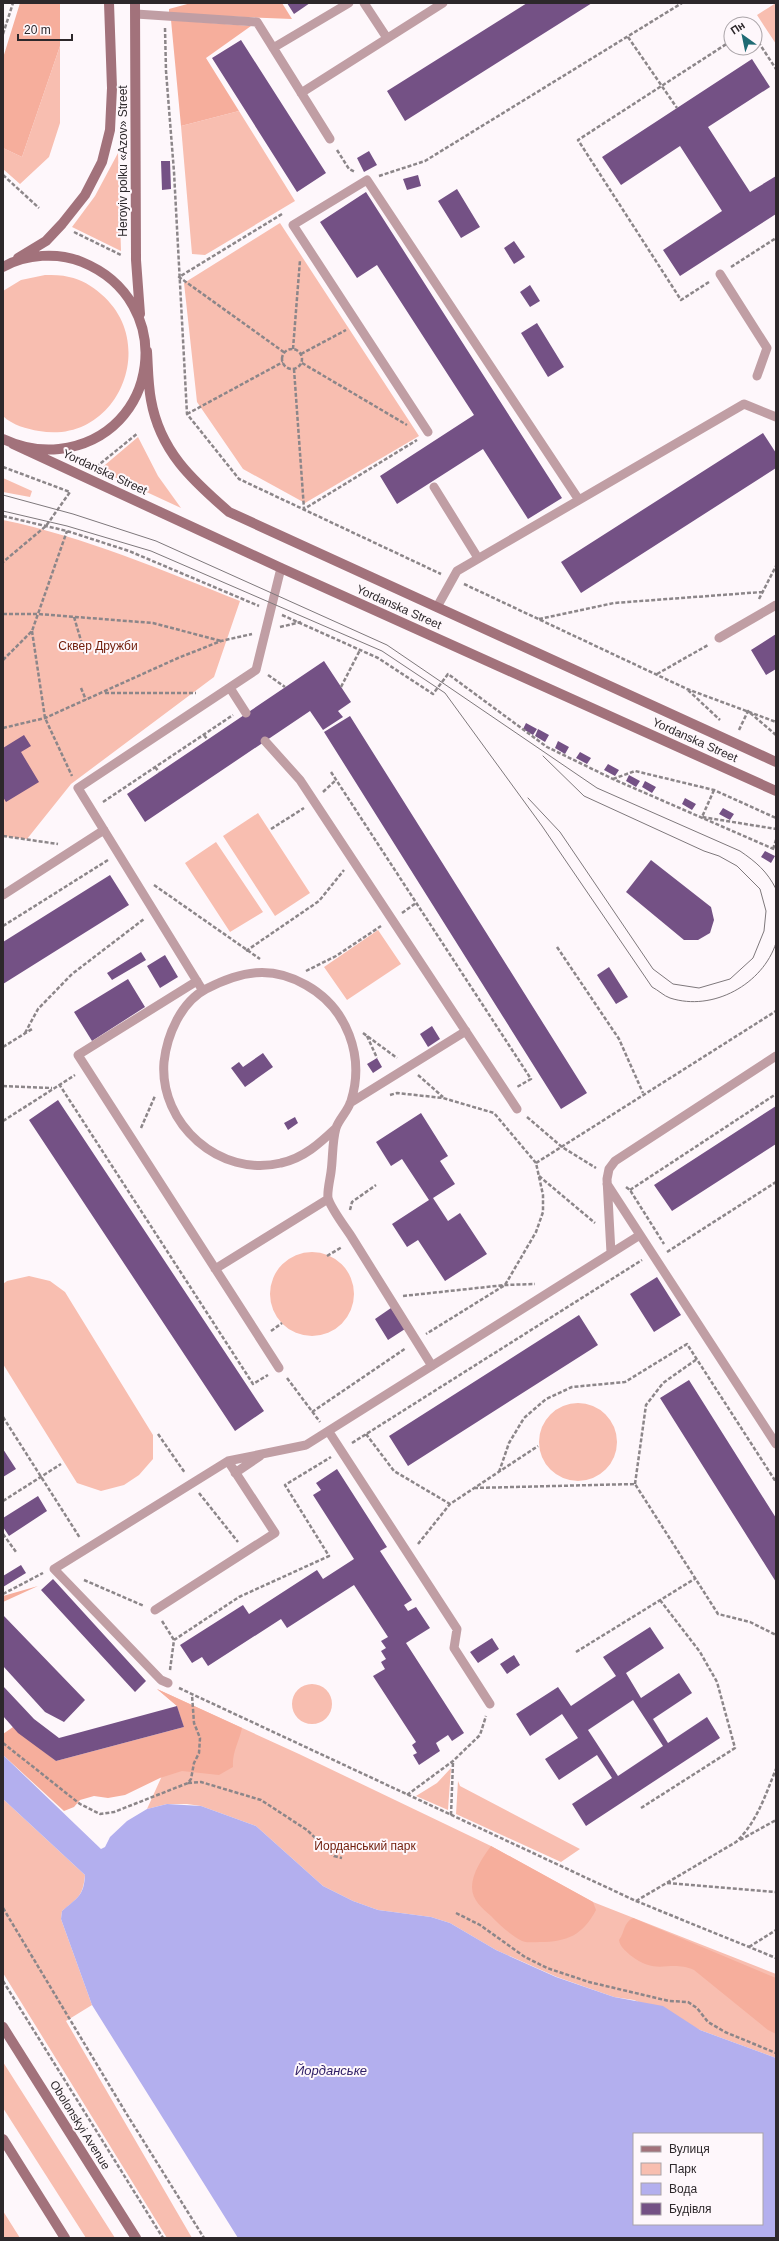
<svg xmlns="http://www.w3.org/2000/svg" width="779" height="2241" viewBox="0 0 779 2241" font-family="Helvetica,sans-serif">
<rect width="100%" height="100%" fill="#fef7fb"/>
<path fill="#f8beb0" d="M 776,3 L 776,44 L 757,15 Z
M 60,46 L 60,123 L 49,157 L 20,184 L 3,169 L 3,148 L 22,157 Z
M 239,111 L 295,201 L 205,255 L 192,254 L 181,126 Z
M 118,153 L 121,251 L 72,227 L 95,196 Z
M 280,223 L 419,436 L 305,503 L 243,469 L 197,402 L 184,283 Z
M 45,275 C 53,275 62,275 69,277 C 81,279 92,286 101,294 C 160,344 117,445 39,431 C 27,429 12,425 3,416 L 3,291 L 21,280 Z
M 138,437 L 158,476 L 181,508 L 99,470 Z
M 3,478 L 32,491 L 30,497 L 3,492 Z
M 3,520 C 85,537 162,570 240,601 L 214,677 L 71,784 L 27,839 L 3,836 Z
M 258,813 L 310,893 L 275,916 L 223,836 Z
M 216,842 L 263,912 L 230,932 L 185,863 Z
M 378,930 L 401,964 L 347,1000 L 324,967 Z
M270 1294a42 42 0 1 1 84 0a42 42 0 1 1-84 0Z
M 29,1276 L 50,1281 L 65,1292 L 153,1435 L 153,1459 L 139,1475 L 124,1485 L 101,1491 L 77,1483 L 3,1364 L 3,1284 L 7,1281 Z
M539 1442a39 39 0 1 1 78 0a39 39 0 1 1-78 0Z
M292 1704a20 20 0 1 1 40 0a20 20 0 1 1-40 0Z
M 157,1689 L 299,1754 L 491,1846 L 593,1902 L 776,1974 L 776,2058 L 700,2030 L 634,2000 L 614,1997 L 557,1977 L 496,1950 L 450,1923 L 431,1917 L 378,1910 L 353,1901 L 323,1886 L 256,1826 L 201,1806 L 187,1804 L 167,1804 L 147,1809 L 184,1727 L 177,1706 Z
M 451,1768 L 448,1810 L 416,1796 L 437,1783 Z
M 458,1781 L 460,1786 L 580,1849 L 561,1862 L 456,1814 Z
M 3,1799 L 85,1875 C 83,1896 78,1898 62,1911 L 61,1919 L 92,2005 L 66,2021 L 192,2238 L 167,2238 L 3,1973 Z
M 3,2062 L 115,2238 L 86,2238 L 3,2108 Z
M 3,2211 L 20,2238 L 3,2238 Z"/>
<path fill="#f6ae9c" d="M 20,3 L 60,3 L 60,46 L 22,157 L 3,148 L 3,58 Z
M 191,3 L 282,3 L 292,19 L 169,14 L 169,9 Z
M 171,20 L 251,26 L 206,58 L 239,111 L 181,126 Z
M 38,1586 L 3,1602 L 3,1596 Z
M 157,1689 L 242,1728 C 239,1742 232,1752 233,1767 L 219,1775 L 182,1771 L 160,1778 L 125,1795 L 108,1798 L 94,1796 L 80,1800 L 74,1807 L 64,1811 L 3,1755 L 3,1734 L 13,1727 L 56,1761 L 184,1727 L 177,1706 Z
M 491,1846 L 593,1902 L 596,1910 C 583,1935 567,1942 540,1942 C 534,1942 526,1943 522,1941 C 510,1935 500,1925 491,1916 C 482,1908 472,1900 472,1887 C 472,1873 483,1857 491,1846 Z
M 633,1918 L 776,1978 L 776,2034 L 768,2030 L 694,1970 C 668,1959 658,1977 630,1955 C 625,1950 620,1947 619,1940 C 625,1932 623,1923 633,1918 Z"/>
<path fill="#b3afee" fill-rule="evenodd" d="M 3,1755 L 101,1849 L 105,1847 L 110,1837 L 127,1821 L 147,1809 L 167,1804 L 201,1806 L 256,1826 L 323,1886 L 353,1901 L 378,1910 L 431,1917 L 450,1923 L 496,1950 L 556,1977 L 614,1997 L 663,2006 L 700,2030 L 776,2058 L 776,2238 L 238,2238 L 92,2005 L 61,1919 L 62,1911 C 77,1898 84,1896 85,1875 L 3,1799 ZM 634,2134 L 762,2134 L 762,2224 L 634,2224 Z"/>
<path fill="#745185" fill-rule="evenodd" d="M 287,3 L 310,3 L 294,14 Z
M 527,3 L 592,3 L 405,121 L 387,91 Z
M 241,40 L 326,173 L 297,192 L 212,58 Z
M 752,59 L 770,87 L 708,127 L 750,192 L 776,176 L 776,214 L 680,276 L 663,250 L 722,211 L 680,146 L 621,185 L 602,157 Z
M 369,151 L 377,165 L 364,172 L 357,158 Z
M 161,161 L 170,161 L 171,189 L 162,190 Z
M 418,175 L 421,186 L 407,190 L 403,179 Z
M 457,189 L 480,227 L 461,238 L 438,201 Z
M 366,192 L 562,498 L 528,519 L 483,449 L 397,504 L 380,476 L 474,415 L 377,265 L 357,278 L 320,222 Z
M 514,241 L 525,257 L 514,264 L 504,248 Z
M 530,285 L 540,301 L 530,307 L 520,292 Z
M 537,323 L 564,367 L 548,377 L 521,333 Z
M 763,433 L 776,453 L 776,468 L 581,593 L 561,562 Z
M 776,634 L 776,669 L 766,675 L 751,650 Z
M 324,661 L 351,702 L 338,711 L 343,717 L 323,730 L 310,711 L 145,822 L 127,794 Z
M 350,716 L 587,1093 L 561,1109 L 324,732 Z
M 526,723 L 537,729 L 533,735 L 523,729 Z
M 538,729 L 549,735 L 545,742 L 535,736 Z
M 24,735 L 31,746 L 21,752 L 39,782 L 6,802 L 3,797 L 3,748 Z
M 558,741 L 569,747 L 565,754 L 555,748 Z
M 580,752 L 591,758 L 587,764 L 576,758 Z
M 608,764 L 619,770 L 615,776 L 604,770 Z
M 629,775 L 640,781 L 636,787 L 626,781 Z
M 645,781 L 656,787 L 652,793 L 642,787 Z
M 685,798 L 696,804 L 692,810 L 682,804 Z
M 723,808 L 734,814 L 730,820 L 719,814 Z
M 765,851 L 775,856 L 771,863 L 761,857 Z
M 651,860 L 711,907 L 714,920 L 710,933 L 698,940 L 684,940 L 626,892 Z
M 110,875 L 129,905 L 3,984 L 3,942 Z
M 141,952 L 146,960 L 112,980 L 107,973 Z
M 165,955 L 178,977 L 160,988 L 147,966 Z
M 609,967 L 628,997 L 616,1004 L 597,975 Z
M 128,979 L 145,1007 L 92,1041 L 74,1012 Z
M 432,1026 L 440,1039 L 428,1047 L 420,1034 Z
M 263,1053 L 273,1067 L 245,1087 L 231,1068 L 239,1062 L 243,1067 Z
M 377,1058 L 382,1067 L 373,1073 L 367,1064 Z
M 58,1100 L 264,1411 L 235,1431 L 29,1120 Z
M 776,1106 L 776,1144 L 672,1211 L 654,1185 Z
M 421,1113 L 448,1156 L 440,1161 L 455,1184 L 433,1198 L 448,1221 L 460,1213 L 487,1254 L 445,1281 L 418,1240 L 407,1247 L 392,1224 L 429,1200 L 402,1159 L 391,1166 L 376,1142 Z
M 295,1117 L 298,1123 L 288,1130 L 284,1123 Z
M 657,1277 L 681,1315 L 654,1332 L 630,1294 Z
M 391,1308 L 405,1329 L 388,1340 L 375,1319 Z
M 579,1315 L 598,1345 L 408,1466 L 389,1436 Z
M 689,1380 L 776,1518 L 776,1582 L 660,1398 Z
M 3,1449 L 16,1469 L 3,1477 Z
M 337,1469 L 387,1547 L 380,1551 L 412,1600 L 404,1605 L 408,1611 L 416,1607 L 430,1628 L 406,1643 L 464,1733 L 452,1741 L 448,1735 L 436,1743 L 440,1751 L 419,1765 L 413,1755 L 417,1753 L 412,1745 L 416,1742 L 373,1676 L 385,1669 L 381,1662 L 386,1659 L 381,1651 L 386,1648 L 381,1641 L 388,1637 L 354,1585 L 287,1628 L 281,1619 L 208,1666 L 202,1657 L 192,1663 L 180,1645 L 243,1605 L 249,1614 L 317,1570 L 323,1579 L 354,1559 L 313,1495 L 321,1490 L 316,1483 Z
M 38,1496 L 47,1511 L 9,1536 L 3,1527 L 3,1518 Z
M 21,1565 L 26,1573 L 3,1587 L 3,1576 Z
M 53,1579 L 146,1681 L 135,1692 L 41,1590 Z
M 3,1615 L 85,1700 L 64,1722 L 45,1712 L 3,1666 Z
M 650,1627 L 664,1648 L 626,1673 L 641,1698 L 679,1673 L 692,1693 L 653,1719 L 668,1743 L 707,1717 L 720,1738 L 586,1826 L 572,1804 L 612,1778 L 597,1755 L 559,1780 L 545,1759 L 578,1738 L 562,1714 L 530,1736 L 516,1714 L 558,1687 L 571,1706 L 616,1676 L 603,1657 ZM 633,1700 L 663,1746 L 618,1776 L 588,1730 Z
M 492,1638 L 499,1649 L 478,1663 L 470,1652 Z
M 514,1655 L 520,1665 L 507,1674 L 500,1664 Z
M 3,1686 L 34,1719 L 59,1738 L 177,1706 L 184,1727 L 56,1761 L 18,1733 L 3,1716 Z"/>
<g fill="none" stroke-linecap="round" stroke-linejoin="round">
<path stroke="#8c8689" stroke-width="2.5" stroke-dasharray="4 2" stroke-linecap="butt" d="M 165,28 L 166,71 L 174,172 L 187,414 L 239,479 L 441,574
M 3,34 L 13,3
M 628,37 L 677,108
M 755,37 L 776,69
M 337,150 L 349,169 L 355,172
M 3,175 L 39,208
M 379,176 L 425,161 L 682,3
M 282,214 L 179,277 L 285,353
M 74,232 L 121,255
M 731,267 L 776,238
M 709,282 L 681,300 L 578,140 L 731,41
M 293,349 L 300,260
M282 359a10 10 0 1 1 20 0a10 10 0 1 1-20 0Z
M 301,354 L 346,330
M 302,363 L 407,425
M 294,369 L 304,509 L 417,440
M 187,414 L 283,362
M 3,467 L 70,492 L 46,526 L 3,562
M 96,467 L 138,433
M 3,516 L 67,531 L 129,551 L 259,606
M 464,584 L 687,689 L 776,722
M 759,599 L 776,566
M 3,614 L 38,614 L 153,623 L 221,641
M 282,615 L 378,658 L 433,694 L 448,674 L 547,747 L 613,779 L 776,850
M 74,617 L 85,654
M 539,619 L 614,603 L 762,592
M 280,627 L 301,622
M 32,631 L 45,718 L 72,776
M 3,660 L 32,631 L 67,531
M 657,674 L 708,645
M 268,675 L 285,687
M 341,687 L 360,650
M 81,688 L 86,700
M 688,690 L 720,720
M 105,693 L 196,693
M 3,728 L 45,718 L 178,658 L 221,641 L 252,634
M 739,730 L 748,711 L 776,735
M 204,735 L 207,739
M 155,767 L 159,772
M 331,772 L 531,1079 L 517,1087
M 613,779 L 635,771 L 714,790 L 776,818
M 714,790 L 702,817 L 776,829
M 323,792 L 336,780
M 103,802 L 233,715
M 271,829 L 304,808
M 3,836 L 58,844
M 773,849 L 776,840
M 154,885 L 260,959
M 402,913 L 416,903
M 3,926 L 108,860
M 557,947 L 619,1039 L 643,1093
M 246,951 L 319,901 L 344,870
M 306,971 L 336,956 L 381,926
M 25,1033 L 38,1009 L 72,974 L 144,919
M 363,1033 L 397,1058
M 367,1036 L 377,1058
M 3,1047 L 32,1029
M 418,1075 L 443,1097
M 59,1084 L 253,1384 L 268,1375
M 3,1086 L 52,1088
M 390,1095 L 397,1093 L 443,1098 L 494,1113 L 536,1163 L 543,1195 L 543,1212 L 536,1232 L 505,1285 L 426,1334
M 527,1117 L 562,1147 L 596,1168
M 3,1121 L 75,1075
M 141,1128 L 155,1096
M 536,1163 L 776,1011
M 539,1176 L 595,1223
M 626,1187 L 630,1190 L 664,1244
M 630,1190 L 776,1094
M 350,1210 L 352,1202 L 376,1185
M 667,1252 L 776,1182
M 327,1256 L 342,1247
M 403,1296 L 505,1285 L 535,1284
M 271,1331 L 282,1323
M 287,1378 L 320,1422
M 312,1412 L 406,1348
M 3,1417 L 80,1538
M 158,1434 L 185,1473
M 366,1434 L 394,1471 L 450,1504
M 352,1443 L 642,1260
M 499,1472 L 509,1443 L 524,1418 L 546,1399 L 572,1387 L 625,1382 L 687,1344 L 776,1482
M 635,1484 L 646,1405 L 663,1383 L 697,1359
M 474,1488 L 635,1484 L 718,1614 L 750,1622 L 776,1635
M 199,1493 L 238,1542
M 3,1501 L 61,1464
M 3,1534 L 16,1552
M 418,1544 L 450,1504 L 538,1446
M 84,1580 L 144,1606
M 3,1594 L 43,1573
M 162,1621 L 174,1640
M 576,1652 L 696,1578
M 170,1670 L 174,1640 L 239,1597 L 329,1556 L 285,1485 L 331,1457
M 179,1688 L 636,1901 L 776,1958
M 3,1743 L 80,1804 L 100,1814 L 114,1812 L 188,1783 L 191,1779 L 194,1763 L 199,1753 L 200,1738 L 194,1723 L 192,1695
M 188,1783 L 201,1782 L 261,1800 L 307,1830 L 334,1856 L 342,1858
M 407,1795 L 453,1761 L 480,1735 L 486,1716
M 641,1808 L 735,1748 L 717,1682 L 700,1652 L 660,1600
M 451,1815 L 453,1762
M 740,1840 L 776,1820
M 667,1883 L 776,1892
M 636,1901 L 736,1842 C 757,1822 765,1796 776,1769
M 3,1908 L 126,2113 L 204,2238
M 456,1913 L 480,1925 L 525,1957 L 547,1968 L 589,1982 L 669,2001 L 688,2002 L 697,2008 L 708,2022 L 725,2032 L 776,2053
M 749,1947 L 776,1930
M 3,1981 L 163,2238"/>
<path stroke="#c09ea4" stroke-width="9" d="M 364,3 L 387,38
M 136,14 L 257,22 L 330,139
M 273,48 L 349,3
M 301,93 L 443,3
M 720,274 L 767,348 L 757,376
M 428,432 L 293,225 L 367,180 L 579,500
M 434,487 L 478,558
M 437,607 L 457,571 L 744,404 L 776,417
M 719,638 L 776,605
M 230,688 L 246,713
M 265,741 L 300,780 L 517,1109
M 3,895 L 104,830
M 197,981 L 78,1055 L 279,1368
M 203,991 L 78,788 L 256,670 L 281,568
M 350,1103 L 466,1031
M 336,1128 C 320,1143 304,1158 281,1163 C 220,1178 159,1124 164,1062 C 167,1035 181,1002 206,989 C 241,971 271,965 306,985 C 347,1008 365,1056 351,1101 C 348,1111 339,1119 336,1128 C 332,1142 333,1158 331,1172 C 330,1180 327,1191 328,1198 C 330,1207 345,1227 351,1236 C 378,1279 405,1323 432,1366
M 607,1184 L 776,1444
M 611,1253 L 607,1179 L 609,1169 L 615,1161 L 776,1056
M 215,1269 L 328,1199
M 329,1432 L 457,1629 L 454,1648 L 490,1704
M 235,1473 L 260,1456
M 155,1610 L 275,1533 L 228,1461
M 168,1683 L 161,1680 L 54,1569 L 228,1461 L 306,1445 L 640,1235"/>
<path stroke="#a2727b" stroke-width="10" d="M 135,3 L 136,260 L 140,314
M 18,258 L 46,241 L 62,224 L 85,195 L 102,162 L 110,130 L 112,88 L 109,3
M 3,267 C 26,254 58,252 82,262 C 178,301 161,437 59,449 C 40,451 20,447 3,439
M 147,351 C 148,367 148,384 151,400 C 160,451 192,480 229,512 L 776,762
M 13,444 L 281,568 L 776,791
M 3,2027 L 136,2238
M 3,2139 L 65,2238"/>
<path stroke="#7e787b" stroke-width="1" d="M 3,495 L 73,514 L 156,541 L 387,645 L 597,788 L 740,851 C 756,862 767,871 776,889
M 3,511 L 67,526 L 151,551 L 382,651 L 445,693 L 542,826 L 652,987 C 658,990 664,996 670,998 C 713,1012 763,984 776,943
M 528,798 L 560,832 L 653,969 L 673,984 L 699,988 L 730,979 L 753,958 L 764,931 L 766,911 L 760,889 L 737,866 L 719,856 L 704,851 L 584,796 L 543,756"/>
</g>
<g text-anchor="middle" stroke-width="4" stroke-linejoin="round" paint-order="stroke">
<g font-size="12" fill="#2d282b" stroke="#fef7fb">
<text transform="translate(123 161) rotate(-90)" y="4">Heroyiv polku «Azov» Street</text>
<text transform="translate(105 472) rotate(25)" y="4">Yordanska Street</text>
<text transform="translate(399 607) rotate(24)" y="4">Yordanska Street</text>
<text transform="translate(695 740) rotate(24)" y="4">Yordanska Street</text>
<text transform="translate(80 2125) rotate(58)" y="4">Obolonskyi Avenue</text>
</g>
<g font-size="12" fill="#701d0a" stroke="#fef7fb">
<text x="98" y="650">Сквер Дружби</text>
<text x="365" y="1850">Йорданський парк</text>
</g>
<g font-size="13" font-style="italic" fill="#2e1e66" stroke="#fef7fb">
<text x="331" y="2075">Йорданське</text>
</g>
</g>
<rect width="779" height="2241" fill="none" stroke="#2d282b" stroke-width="8"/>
<rect x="633" y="2133" width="130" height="92" fill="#fef7fb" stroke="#aaa4a8"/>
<rect x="641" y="2146" width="20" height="6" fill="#a2727b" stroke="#aaa4a8"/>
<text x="669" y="2153" font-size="12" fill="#2d282b">Вулиця</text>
<rect x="641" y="2163" width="20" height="12" fill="#f8beb0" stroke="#aaa4a8"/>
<text x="669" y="2173" font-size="12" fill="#2d282b">Парк</text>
<rect x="641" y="2183" width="20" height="12" fill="#b3afee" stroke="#aaa4a8"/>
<text x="669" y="2193" font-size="12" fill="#2d282b">Вода</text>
<rect x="641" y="2203" width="20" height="12" fill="#745185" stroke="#aaa4a8"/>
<text x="669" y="2213" font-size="12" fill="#2d282b">Будівля</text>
<g transform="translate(743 36) rotate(327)"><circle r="19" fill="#fef7fb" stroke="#aaa4a8"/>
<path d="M0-3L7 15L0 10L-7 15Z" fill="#1f6a73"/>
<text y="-6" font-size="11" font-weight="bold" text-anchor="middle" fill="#2d282b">Пн</text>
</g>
<path d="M18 34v6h54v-6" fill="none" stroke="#2d282b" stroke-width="2"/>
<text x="24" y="34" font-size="12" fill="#2d282b" stroke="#fef7fb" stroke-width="3" paint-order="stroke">20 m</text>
</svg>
